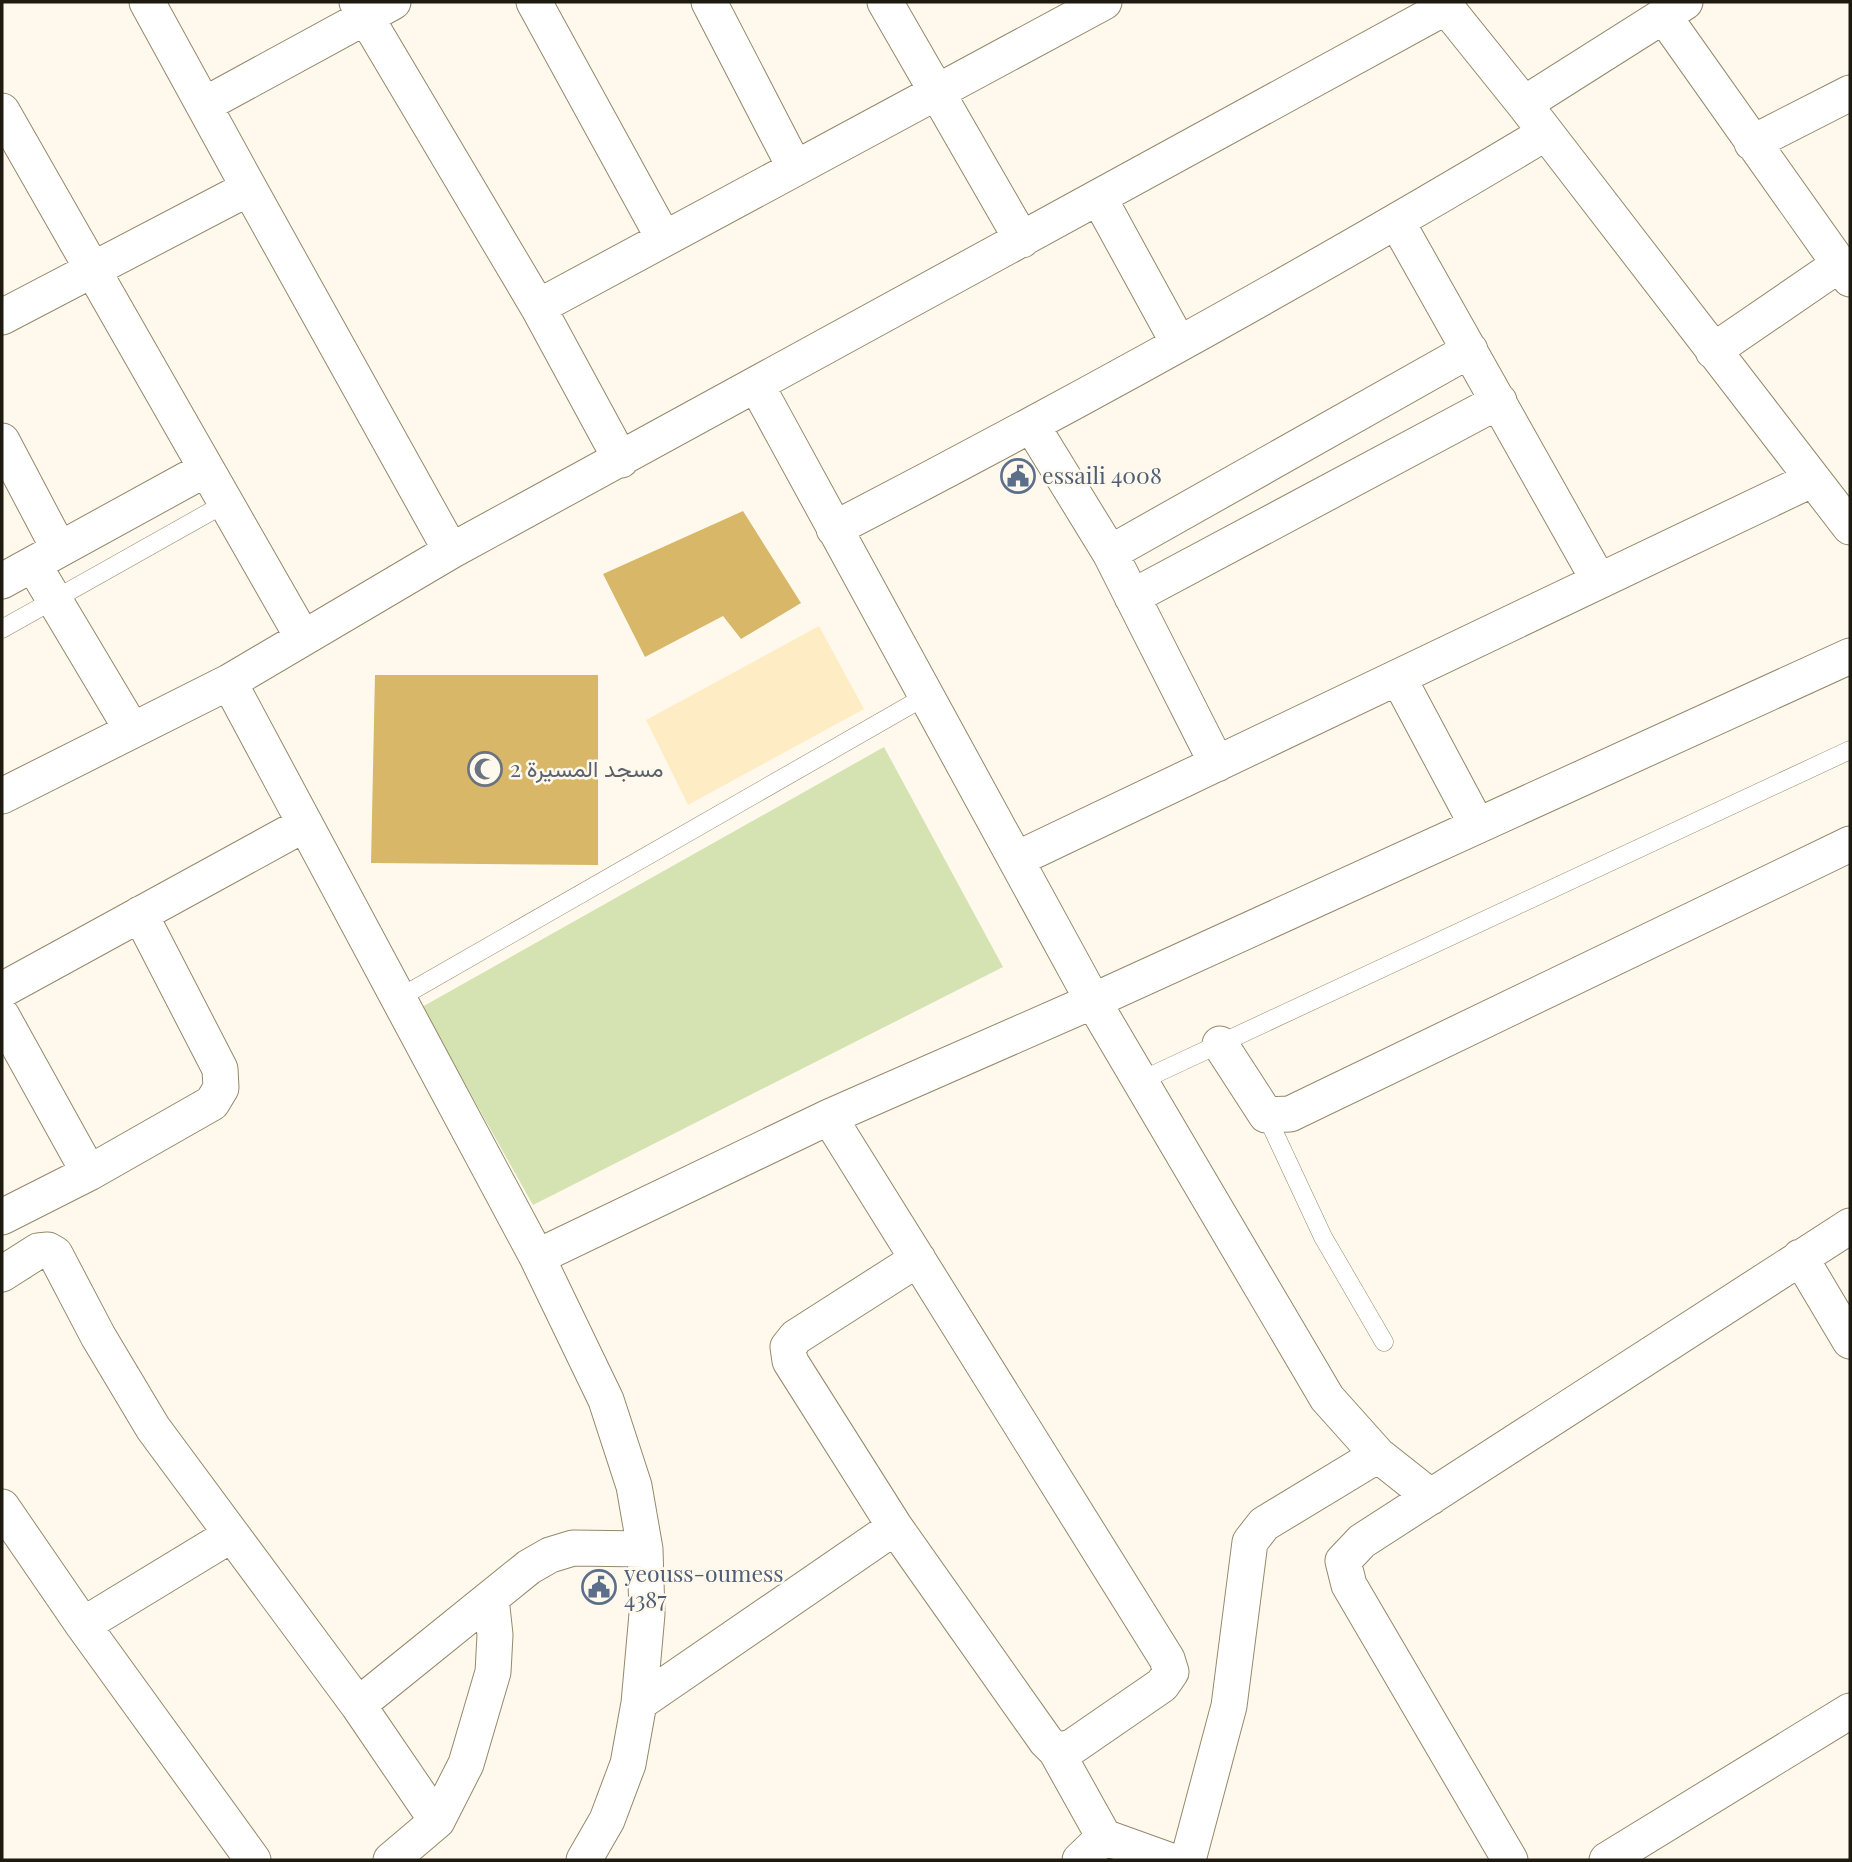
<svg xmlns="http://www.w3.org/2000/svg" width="1852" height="1862" viewBox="0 0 1852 1862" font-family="'Playfair Display',Vazirmatn,serif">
<rect width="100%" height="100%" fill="#fff9ed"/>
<path fill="#feecc5" d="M 819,626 L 864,709 L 688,805 L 646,720 Z"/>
<path fill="#d5e2b1" d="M 884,747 L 1003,967 L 533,1205 L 422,1007 Z"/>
<path fill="#d9b768" d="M 743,511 L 801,603 L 741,639 L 723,616 L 645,657 L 603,574 Z
M 375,675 L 598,675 L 598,865 L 371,863 Z"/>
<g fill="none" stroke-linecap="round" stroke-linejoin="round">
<g stroke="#95886b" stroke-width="19">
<path id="lane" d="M 2,629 L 226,503
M 399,998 L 926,696
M 1140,1081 L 1850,750
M 1266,1115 L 1323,1237 L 1384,1342"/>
</g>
<g stroke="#95886b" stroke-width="37">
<path id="street" d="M 147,2 L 249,188 L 451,551
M 357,2 L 538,307 L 621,460
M 534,2 L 664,239
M 709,2 L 795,168
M 885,2 L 1022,240
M 1442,2 L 1524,104 L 1850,527
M 1663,15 L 1850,279
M 1524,104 L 1685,2
M 204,105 L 393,2
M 2,111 L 303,638
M 1752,143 L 1850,93
M 1099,198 L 1179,344
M 1397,222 L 1599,581
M 538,307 L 1104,2
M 2,317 L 249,188
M 1713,351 L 1840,264
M 757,386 L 1093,1001 L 1327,1398 L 1378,1455
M 1032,426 L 1110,553 L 1217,764
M 2,441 L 59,549
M 834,529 C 1075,404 1312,273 1544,134
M 1110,553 L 1470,350
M 33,564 L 132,730
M 2,581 L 206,469
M 1132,597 L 1499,401
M 1398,677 L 1477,825
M 229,682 L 537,1257 L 606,1400 L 634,1486 L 645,1549 L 647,1614 L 639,1703 L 628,1764 L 607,1820 L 584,1860
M 2,796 L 229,682 L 451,551 L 1446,7
M 1017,859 L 1813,479
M 2,990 L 305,824
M 2,1016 L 89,1173
M 1220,1044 L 1266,1115 L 1290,1114 L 1850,844
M 829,1117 L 1167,1659 L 1171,1672 L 1162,1685 L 1072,1747 L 1056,1751
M 2,1217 L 89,1173 L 212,1103 L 221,1088 L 220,1069 L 140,914
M 537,1257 L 829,1117 L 1093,1001 L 1850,656
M 1800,1257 L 1850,1341
M 918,1259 L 796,1337 L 788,1347 L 790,1361 L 895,1527 L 1046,1741 L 1056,1751 L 1104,1837 L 1080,1860
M 2,1274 L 38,1251 L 48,1250 L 55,1254 L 98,1336 L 153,1428 L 358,1705 L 437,1821
M 2,1507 L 83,1625 L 253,1860
M 83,1625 L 231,1535
M 639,1703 L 895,1527
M 358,1705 L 529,1567 L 550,1555 L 573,1548 L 645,1549
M 1104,1837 L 1168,1860
M 391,1860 L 437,1821 L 466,1764 L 493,1672 L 495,1635 L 491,1598
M 1188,1860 L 1229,1706 L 1250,1542 L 1264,1524 L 1378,1455 L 1431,1497
M 1510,1860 L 1349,1585 L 1343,1561 L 1362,1541 L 1850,1226
M 1607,1860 L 1850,1711"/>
</g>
<use href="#lane" stroke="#fff" stroke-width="18"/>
<use href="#street" stroke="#fff" stroke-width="35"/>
</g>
<defs>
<g id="civic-ring" transform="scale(1.75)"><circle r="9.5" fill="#fff9ed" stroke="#5c6f8a" stroke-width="1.5"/><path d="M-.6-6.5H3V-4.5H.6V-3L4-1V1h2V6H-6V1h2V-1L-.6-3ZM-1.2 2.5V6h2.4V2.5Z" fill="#5c6f8a"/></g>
<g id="mosque-ring" transform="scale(1.75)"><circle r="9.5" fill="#fff9ed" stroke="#6b7280" stroke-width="1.5"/><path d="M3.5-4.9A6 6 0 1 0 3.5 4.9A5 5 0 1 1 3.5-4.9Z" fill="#6b7280"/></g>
</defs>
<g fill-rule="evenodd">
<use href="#civic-ring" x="1018" y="476"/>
<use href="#mosque-ring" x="485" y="769"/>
<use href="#civic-ring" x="599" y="1587"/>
</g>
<g text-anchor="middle" stroke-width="5" stroke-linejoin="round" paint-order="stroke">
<g font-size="23" fill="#4e5e75" stroke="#fff9ed" text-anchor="start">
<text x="1042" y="484">essaili 4008</text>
<text x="624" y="1582">yeouss-oumess<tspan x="624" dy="26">4387</tspan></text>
</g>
<g font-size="23" fill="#5b616d" stroke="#fff9ed" text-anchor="start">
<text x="510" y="777">مسجد المسيرة 2</text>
</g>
</g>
<rect width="1852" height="1862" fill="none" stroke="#1f1a0f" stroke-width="7"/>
</svg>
